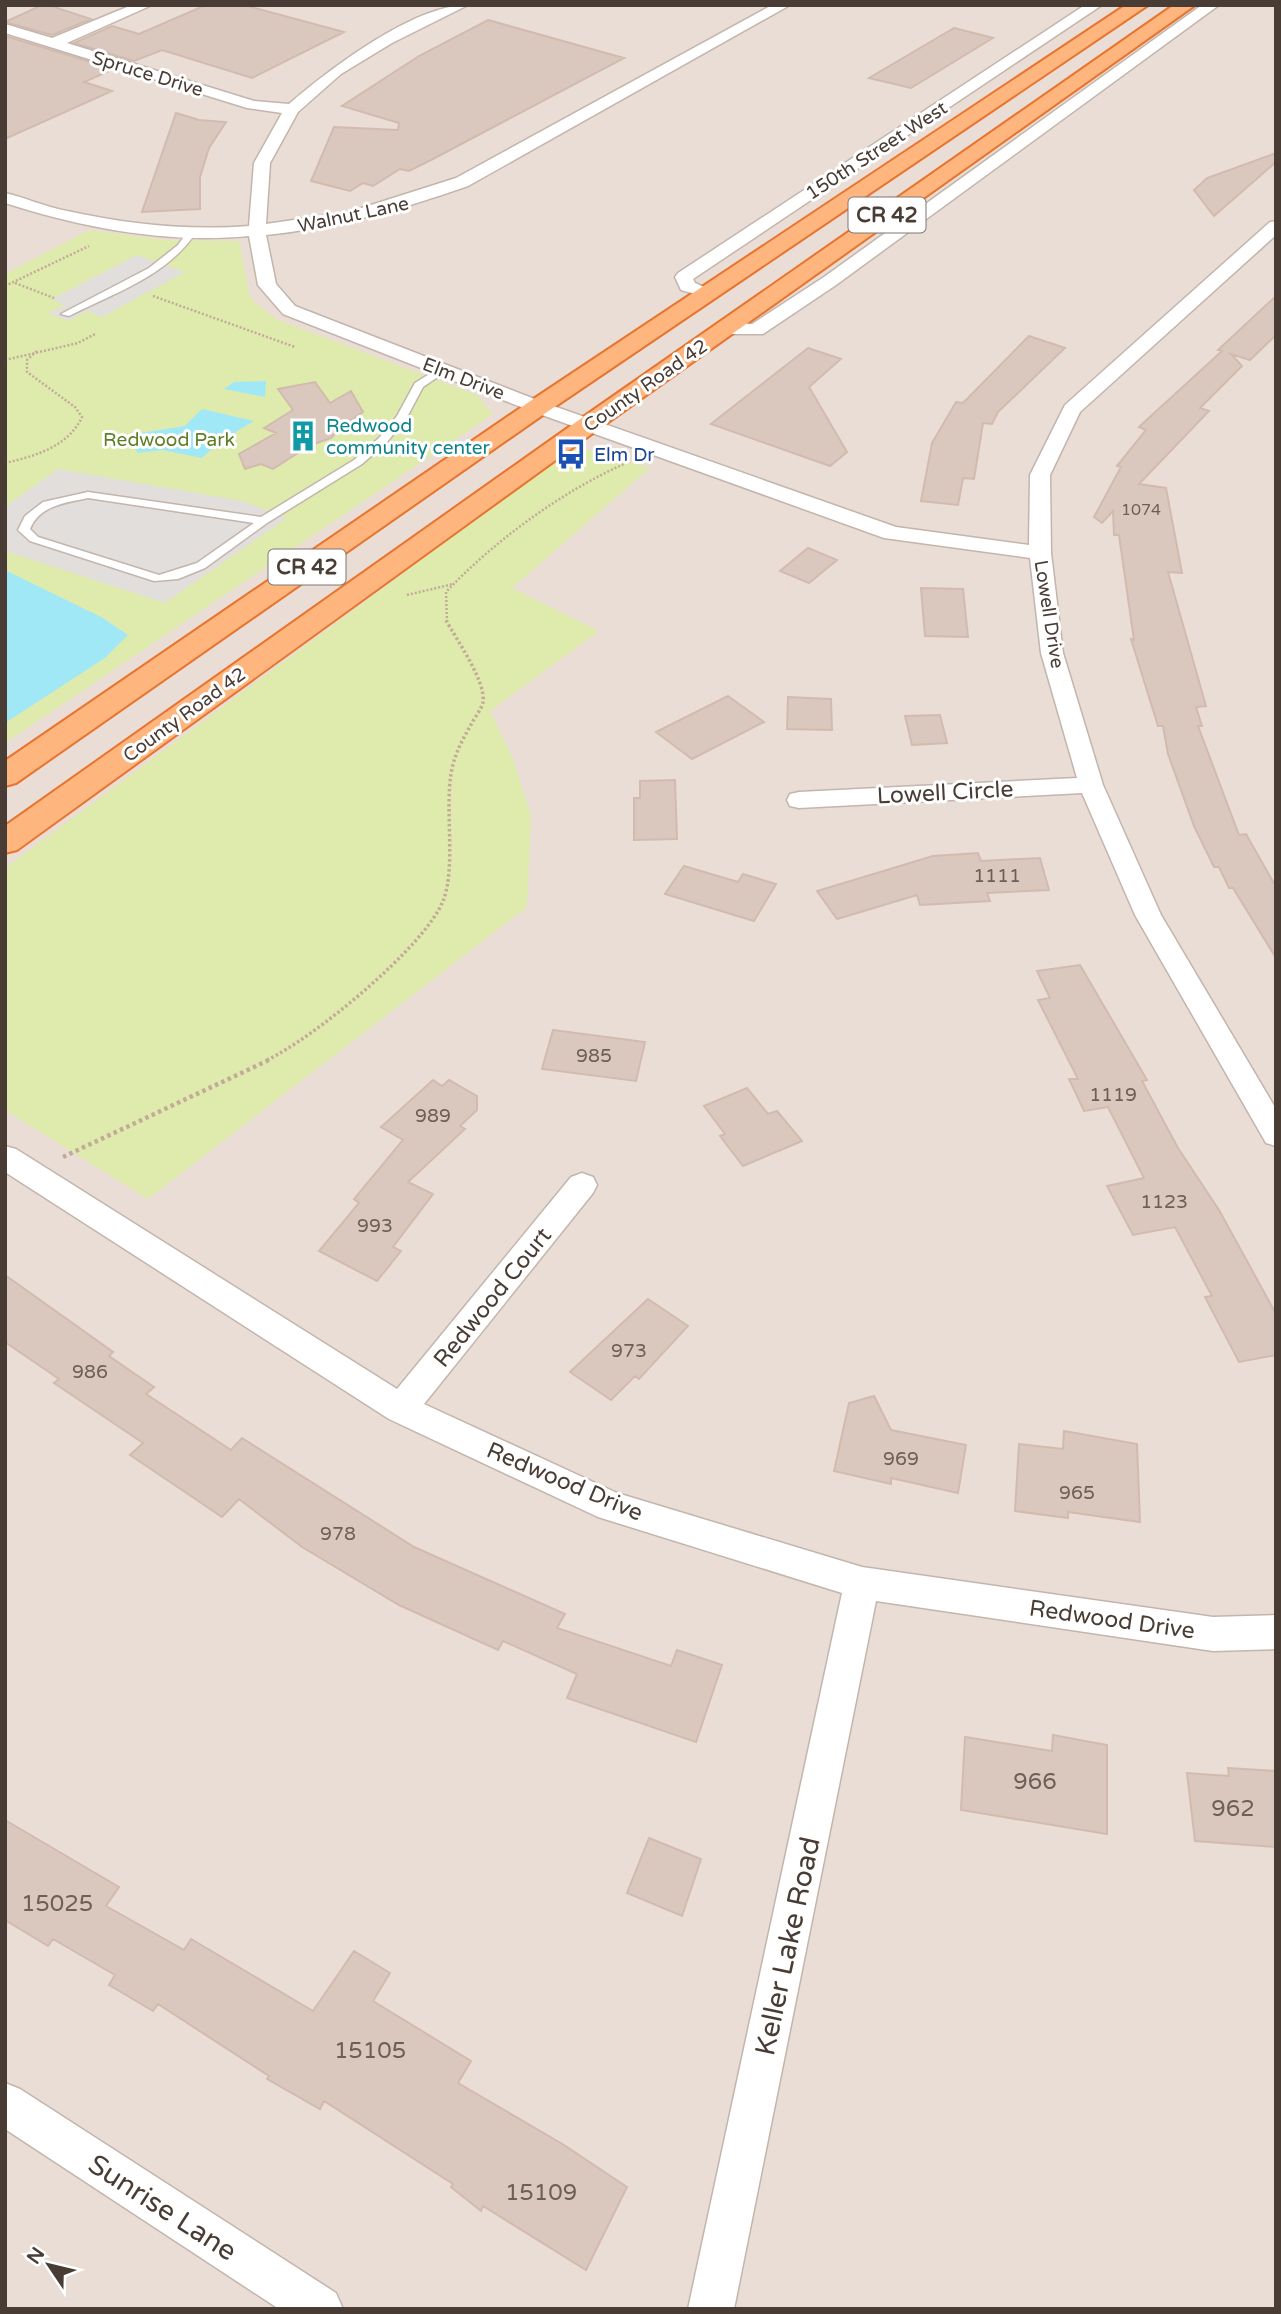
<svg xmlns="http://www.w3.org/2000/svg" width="1281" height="2314" viewBox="0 0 1281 2314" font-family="'Varela Round',sans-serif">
<rect width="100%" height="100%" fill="#f4ede7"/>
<path fill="#e9ddd5" d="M 5,5 L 1276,5 L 1276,2309 L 5,2309 Z"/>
<path fill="#dfebad" d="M 89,230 L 166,240 L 239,241 L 250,298 L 276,319 L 477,395 L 493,414 L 5,743 L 5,274 Z
M 575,446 L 650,468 L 512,588 L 599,631 L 490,711 L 513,759 L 531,815 L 527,907 L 148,1199 L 5,1110 L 5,868 Z"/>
<path fill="#e2dedc" d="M 137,255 L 185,272 L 102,317 L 87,311 L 68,321 L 48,313 L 65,305 L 52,299 Z
M 58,469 L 242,501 L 287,518 L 165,603 L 5,551 L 5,507 Z"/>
<path fill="#a0e8f5" d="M 266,381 L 265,397 L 224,389 L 234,382 Z
M 202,409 L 254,421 L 219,442 L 202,458 L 163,450 L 137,453 L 134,434 L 185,426 Z
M 5,570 L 103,618 L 128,635 L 105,658 L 5,723 Z"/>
<path fill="#dac8be" stroke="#d2bbae" stroke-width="2" d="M 42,5 L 48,5 L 91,19 L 52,35 L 5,22 Z
M 206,5 L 244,5 L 344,32 L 252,78 L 162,50 L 134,61 L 74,43 L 112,26 L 139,34 Z
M 488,20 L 624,58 L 431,160 L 409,171 L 400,169 L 373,186 L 363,183 L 350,191 L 311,181 L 334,127 L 398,130 L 399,123 L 342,106 L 419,56 Z
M 954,28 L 993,38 L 911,88 L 869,78 Z
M 5,36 L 114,69 L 84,82 L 112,91 L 5,139 Z
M 176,113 L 199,120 L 226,122 L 209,148 L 200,177 L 200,209 L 142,212 Z
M 1276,153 L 1276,162 L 1214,216 L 1194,190 L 1207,178 Z
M 1276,296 L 1276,335 L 1250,360 L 1231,354 L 1242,366 L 1200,408 L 1209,411 L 1139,484 L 1166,488 L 1182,573 L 1168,572 L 1206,706 L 1196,707 L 1202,726 L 1198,726 L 1239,835 L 1246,834 L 1276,887 L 1276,958 L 1233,888 L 1229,888 L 1219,867 L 1214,867 L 1194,826 L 1168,754 L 1163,726 L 1158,726 L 1131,639 L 1134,640 L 1119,535 L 1114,535 L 1113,511 L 1102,523 L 1094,517 L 1121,467 L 1117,466 L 1146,430 L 1139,427 L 1222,351 L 1218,350 Z
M 1029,336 L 1065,348 L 998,412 L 992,424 L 983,423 L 974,479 L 963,478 L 958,505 L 921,501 L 932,443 L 956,402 L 963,403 Z
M 808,348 L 841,359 L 809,387 L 847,452 L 830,466 L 711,424 Z
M 315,382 L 330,403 L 351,391 L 363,412 L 345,424 L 331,438 L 309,446 L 273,469 L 261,464 L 245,469 L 239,454 L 276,433 L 264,428 L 293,410 L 278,389 Z
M 808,548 L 837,560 L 809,583 L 780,571 Z
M 921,588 L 963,589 L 968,637 L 925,636 Z
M 728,696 L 764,722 L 692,759 L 656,732 Z
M 788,697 L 831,699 L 832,730 L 787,729 Z
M 940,715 L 947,743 L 912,745 L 905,716 Z
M 675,780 L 677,839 L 634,840 L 634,798 L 640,798 L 640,781 Z
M 978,853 L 981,861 L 1040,858 L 1049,890 L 987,893 L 990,901 L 920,905 L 917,895 L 837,919 L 817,891 L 933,856 Z
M 684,866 L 738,882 L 743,874 L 776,884 L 754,921 L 665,894 Z
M 1080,965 L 1147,1080 L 1142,1081 L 1178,1148 L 1219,1210 L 1276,1314 L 1276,1355 L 1239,1362 L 1205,1297 L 1212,1296 L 1175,1227 L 1133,1235 L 1107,1186 L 1144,1178 L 1108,1107 L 1084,1111 L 1069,1079 L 1078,1079 L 1038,1000 L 1050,998 L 1037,971 Z
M 553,1030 L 645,1042 L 636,1081 L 542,1069 Z
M 433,1080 L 442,1086 L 449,1080 L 477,1096 L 477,1110 L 460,1126 L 465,1129 L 408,1182 L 433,1194 L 393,1247 L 401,1251 L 377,1281 L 319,1251 L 359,1203 L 354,1199 L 403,1140 L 381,1127 Z
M 747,1088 L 768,1114 L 777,1111 L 802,1141 L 743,1166 L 720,1136 L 725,1134 L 704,1106 Z
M 5,1275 L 113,1352 L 109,1356 L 154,1387 L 146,1394 L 231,1450 L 242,1438 L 414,1547 L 565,1614 L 557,1628 L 671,1666 L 677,1650 L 722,1665 L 696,1742 L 567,1698 L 577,1674 L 503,1641 L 498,1650 L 399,1605 L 302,1547 L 239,1499 L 222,1517 L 130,1455 L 143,1443 L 54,1383 L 59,1379 L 5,1342 Z
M 648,1299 L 688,1326 L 639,1379 L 635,1376 L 611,1400 L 570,1372 Z
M 874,1396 L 891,1430 L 966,1445 L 958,1493 L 891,1478 L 891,1484 L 834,1471 L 849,1403 Z
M 1064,1431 L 1137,1444 L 1140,1522 L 1068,1512 L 1068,1518 L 1015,1511 L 1019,1444 L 1063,1449 Z
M 1053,1735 L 1107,1745 L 1107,1834 L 961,1810 L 965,1737 L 1052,1751 Z
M 1228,1768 L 1276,1771 L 1276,1847 L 1195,1841 L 1187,1773 L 1229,1776 Z
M 5,1820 L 119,1887 L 106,1906 L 184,1950 L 191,1939 L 313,2011 L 354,1951 L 390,1973 L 373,2001 L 471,2061 L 458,2083 L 564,2145 L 627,2187 L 586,2270 L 483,2206 L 481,2211 L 451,2187 L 453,2184 L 324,2101 L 320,2109 L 267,2079 L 269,2076 L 158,2004 L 153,2011 L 109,1985 L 115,1975 L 53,1939 L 48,1946 L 5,1920 Z
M 649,1838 L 701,1859 L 682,1916 L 627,1893 Z"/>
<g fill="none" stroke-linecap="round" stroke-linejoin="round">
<g stroke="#c3b5ac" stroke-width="3">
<path id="service" d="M 187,232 L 195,234 C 165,277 114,293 69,316 L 61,314 L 149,268 L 178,245 Z
M 439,368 L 448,370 L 423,387 L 406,419 L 387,442 L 362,464 L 267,523 L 205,568 L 178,579 L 154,581 L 30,541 L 18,530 L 25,516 L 43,502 L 88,492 L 261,517 L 354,460 L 379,438 L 397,416 L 415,383 ZM 88,498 L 254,523 L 197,563 L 159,575 L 38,537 L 30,529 C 40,505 65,503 88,498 Z"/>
</g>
<g stroke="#c3b5ac" stroke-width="3">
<path id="minor" d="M 132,5 L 152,5 L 67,43 L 254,101 L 289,104 C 330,69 413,5 468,5 L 392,43 L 341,74 L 298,112 L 270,163 L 266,224 L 349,212 L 456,178 L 772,5 L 790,5 L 468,186 C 402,209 336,228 266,235 L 276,284 L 295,306 L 545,403 L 896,527 L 1029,545 L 1030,475 L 1065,405 L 1270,222 L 1276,221 L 1276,235 L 1080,412 L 1050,475 L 1051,553 L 1063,653 L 1103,785 L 1161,915 L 1276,1109 L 1276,1146 L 1266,1143 L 1135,915 L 1082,793 L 799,808 L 790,806 L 787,800 L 790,794 L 799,792 L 1077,778 L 1041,653 L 1030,558 L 884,538 L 531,411 L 283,314 L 258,285 L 249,236 C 166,244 84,228 5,203 L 5,193 C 26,198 46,207 67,211 C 126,224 188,231 249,226 L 254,163 L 282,113 L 247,108 L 5,33 L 5,24 L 52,38 Z
M 1085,5 L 1102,5 L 693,279 L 695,283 L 718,293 L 715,297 L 709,298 L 681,290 L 675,277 L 678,273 Z
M 1202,5 L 1219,5 L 836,285 L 763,334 L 727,334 L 718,328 L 727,322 L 752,324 L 824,277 Z
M 5,1146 L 16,1149 L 397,1389 L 571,1177 L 582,1173 L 593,1177 L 597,1185 L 593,1193 L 424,1404 L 617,1493 L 862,1567 L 1213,1617 L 1276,1615 L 1276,1649 L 1213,1651 L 876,1601 L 734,2309 L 688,2309 L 842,1593 L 598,1517 L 389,1419 L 5,1172 Z
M 5,2083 L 20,2089 L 336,2293 L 343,2309 L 279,2309 L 5,2129 Z"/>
</g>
<g stroke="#e7742f" stroke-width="4">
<path id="trunk" d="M 1126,5 L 1148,5 L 547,412 L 16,783 L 5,786 L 5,761 L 529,402 Z
M 1174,5 L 1195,5 L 597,430 L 17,850 L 5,853 L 5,826 L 579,420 Z"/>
</g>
<path stroke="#c3aa99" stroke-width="2.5" stroke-dasharray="2 2" stroke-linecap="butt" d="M 15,283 L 54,298
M 5,286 L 89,246
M 153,296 L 295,347
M 5,360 L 78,343 L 95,334
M 5,463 C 35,456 68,447 82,417 L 75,407 L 27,372 L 27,360 L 37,351
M 407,595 L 453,584
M 447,622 L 446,592 C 493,542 561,492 624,464"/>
<path stroke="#c3aa99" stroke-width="3.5" stroke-dasharray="2.5 2.5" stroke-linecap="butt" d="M 267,1060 C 312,1039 424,948 443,901 C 456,869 445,811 451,774 C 454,754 463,739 473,721 C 476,716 482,708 483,702 C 486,681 456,639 446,620"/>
<path stroke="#c3aa99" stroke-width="4.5" stroke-dasharray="3.5 3.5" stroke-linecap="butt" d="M 63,1157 L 271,1059"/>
<use href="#service" fill="#fff" fill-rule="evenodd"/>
<use href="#minor" fill="#fff" fill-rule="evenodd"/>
<use href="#trunk" fill="#ffb67e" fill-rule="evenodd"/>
</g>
<defs>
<g id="building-bare" transform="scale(2.415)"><path d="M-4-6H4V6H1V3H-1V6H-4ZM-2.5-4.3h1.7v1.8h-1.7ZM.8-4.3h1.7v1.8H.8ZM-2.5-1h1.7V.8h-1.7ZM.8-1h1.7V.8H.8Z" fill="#0f9aa8" stroke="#fff" stroke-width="2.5" paint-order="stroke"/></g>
<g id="bus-bare" transform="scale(2.415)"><path d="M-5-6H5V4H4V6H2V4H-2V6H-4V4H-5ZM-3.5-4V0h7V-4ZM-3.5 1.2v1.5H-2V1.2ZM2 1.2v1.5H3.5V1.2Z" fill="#1a4fb4" stroke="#fff" stroke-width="2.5" paint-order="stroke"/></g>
</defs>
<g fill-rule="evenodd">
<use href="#building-bare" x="303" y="436"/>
<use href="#bus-bare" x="571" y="454"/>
</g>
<g text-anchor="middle" stroke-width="6" stroke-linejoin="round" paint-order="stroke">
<g font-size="16" fill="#6c5f57">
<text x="1141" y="515">1074</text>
</g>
<g font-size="19" fill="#483c35" stroke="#fff">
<text transform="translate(148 73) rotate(17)" y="7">Spruce Drive</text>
<text transform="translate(876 150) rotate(-33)" y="7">150th Street West</text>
<text transform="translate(353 214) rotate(-12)" y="7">Walnut Lane</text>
<text transform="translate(464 378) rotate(21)" y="7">Elm Drive</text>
<text transform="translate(645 385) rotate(-35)" y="7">County Road 42</text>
<text transform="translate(1050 614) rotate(81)" y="7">Lowell Drive</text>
<text transform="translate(184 714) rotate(-36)" y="7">County Road 42</text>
</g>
<g font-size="19" fill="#0d838f" stroke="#fff" text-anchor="start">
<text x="326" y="432">Redwood<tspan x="326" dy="22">community center</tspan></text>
</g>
<g font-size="19" fill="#5d7e25" stroke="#fff">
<text x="169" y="446">Redwood Park</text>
</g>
<g font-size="19" fill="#164399" stroke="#fff" text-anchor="start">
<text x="594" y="461">Elm Dr</text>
</g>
<g font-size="19" fill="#6c5f57">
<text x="997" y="882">1111</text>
<text x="594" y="1062">985</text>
<text x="1113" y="1101">1119</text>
<text x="433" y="1122">989</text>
<text x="1164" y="1208">1123</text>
<text x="375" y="1232">993</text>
<text x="629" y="1357">973</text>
<text x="90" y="1378">986</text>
<text x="901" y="1465">969</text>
<text x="1077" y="1499">965</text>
<text x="338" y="1540">978</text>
</g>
<g fill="#fff" stroke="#7f7672" stroke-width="2">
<rect x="848.5" y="197.5" width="77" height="35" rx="5"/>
<rect x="268.5" y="549.5" width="77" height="35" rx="5"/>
</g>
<g font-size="21" font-weight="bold" fill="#483c35">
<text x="887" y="222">CR 42</text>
<text x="307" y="574">CR 42</text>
</g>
<g font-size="23" fill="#483c35" stroke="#fff">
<text transform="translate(945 792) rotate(-3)" y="8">Lowell Circle</text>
<text transform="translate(492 1297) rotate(-51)" y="8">Redwood Court</text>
<text transform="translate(565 1481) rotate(23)" y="8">Redwood Drive</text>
<text transform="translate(1112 1619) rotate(8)" y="8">Redwood Drive</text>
</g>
<g font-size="23" fill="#6c5f57">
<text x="1035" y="1789">966</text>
<text x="1233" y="1816">962</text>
<text x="57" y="1911">15025</text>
<text x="370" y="2058">15105</text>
<text x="541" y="2200">15109</text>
</g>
<g font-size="28" fill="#483c35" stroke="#fff">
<text transform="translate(787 1946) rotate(-78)" y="10">Keller Lake Road</text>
<text transform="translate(163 2207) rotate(33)" y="10">Sunrise Lane</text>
</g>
</g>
<rect width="1281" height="2314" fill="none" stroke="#483c35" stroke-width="14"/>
<g transform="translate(49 2265) rotate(305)" stroke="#ffffff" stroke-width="5" paint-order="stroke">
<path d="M0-5L12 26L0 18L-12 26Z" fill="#483c35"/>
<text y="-10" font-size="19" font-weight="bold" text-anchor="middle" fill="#483c35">N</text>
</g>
</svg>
